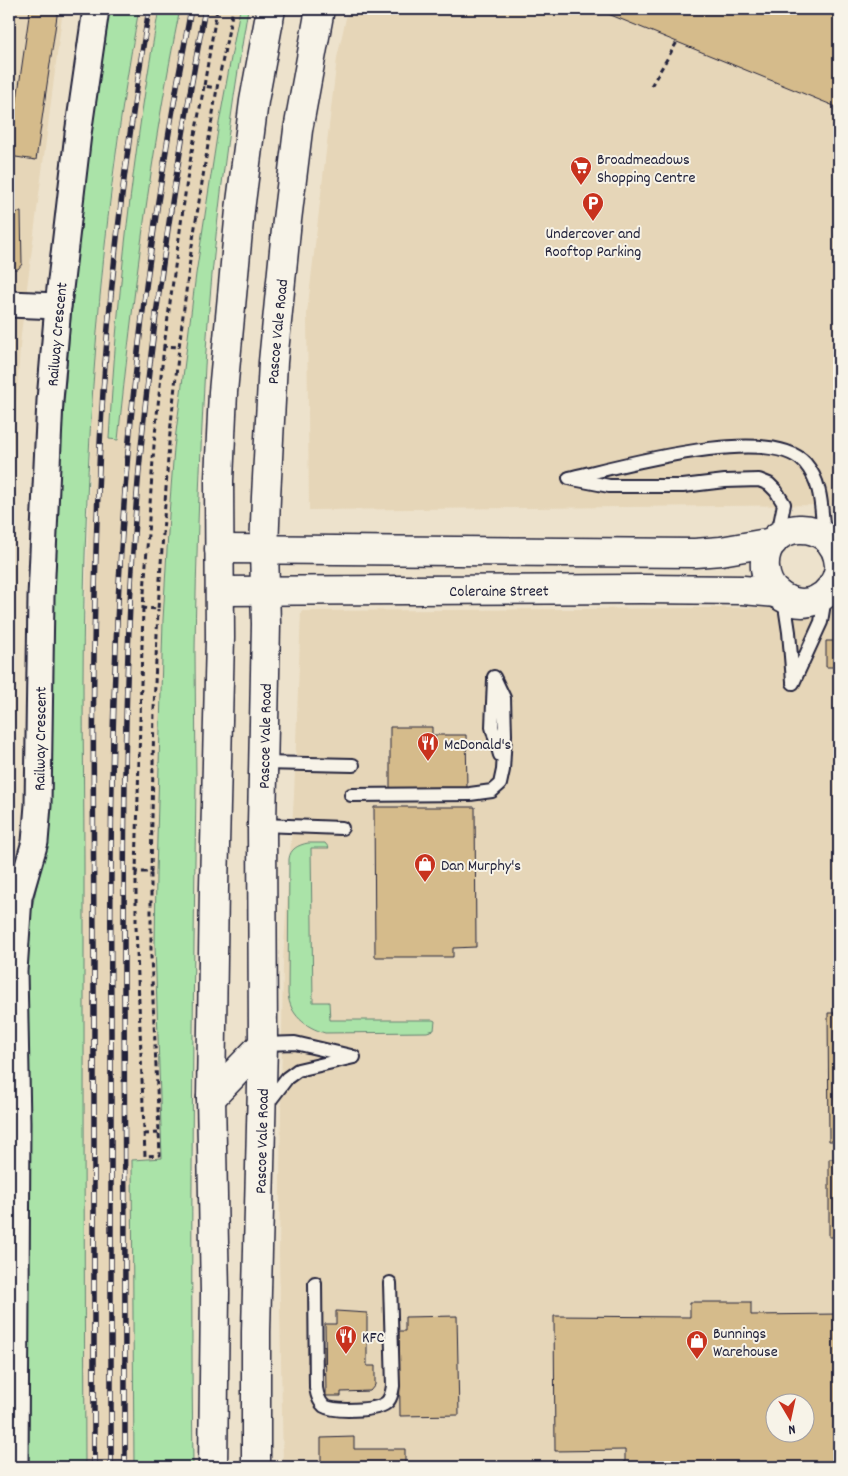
<svg xmlns="http://www.w3.org/2000/svg" width="848" height="1476" viewBox="0 0 848 1476" font-family="Dekko,sans-serif">
<rect width="100%" height="100%" fill="#ede2cc"/>
<filter id="ink" filterUnits="userSpaceOnUse"><feTurbulence type="fractalNoise" baseFrequency=".02" numOctaves="2"/><feDisplacementMap in="SourceGraphic" scale="10" xChannelSelector="R" yChannelSelector="G"/><feConvolveMatrix kernelMatrix="1 2 1 2 8 2 1 2 1" color-interpolation-filters="sRGB"/></filter>
<g filter="url(#ink)">
<path fill="#e6d6b8" fill-rule="evenodd" d="M 9,9 L 63,9 L 21,334 L 9,502 Z
M 139,9 L 159,9 L 141,117 L 120,294 L 114,359 L 109,439 L 118,439 L 140,242 L 155,139 L 180,9 L 240,9 L 219,123 L 196,274 L 174,448 L 169,515 L 163,620 L 156,875 L 155,946 L 162,1158 L 132,1160 L 134,1467 L 85,1467 L 83,679 L 91,427 L 96,344 L 109,214 L 126,85 Z
M 348,9 L 839,9 L 839,507 L 831,505 L 309,510 L 307,313 L 337,58 Z
M 839,607 L 839,1467 L 283,1467 L 279,1253 L 283,961 L 294,796 L 301,611 ZM 776,1404 L 806,1404 L 806,1434 L 776,1434 Z"/>
<path fill="#aae3a8" stroke="#668272" d="M 110,9 L 139,9 C 98,229 84,458 83,681 C 83,743 84,804 84,865 C 84,1066 84,1266 85,1467 L 29,1467 L 27,961 C 28,942 29,922 33,903 C 37,882 44,861 48,839 L 55,573 L 60,454 L 73,292 L 92,125 Z
M 159,9 L 180,9 C 151,151 133,295 118,440 L 109,439 C 117,295 133,151 159,9 Z
M 240,9 L 248,9 C 228,127 212,246 205,366 C 200,461 196,557 195,652 C 195,696 196,740 196,784 C 193,1012 190,1240 193,1467 L 134,1467 L 132,1160 L 162,1158 L 155,946 L 156,875 L 163,620 L 169,515 L 174,448 L 196,274 L 219,123 Z
M 308,843 L 325,843 L 329,848 L 311,848 L 313,1002 L 329,1002 L 330,1020 L 433,1020 L 435,1021 L 434,1030 L 427,1032 L 325,1033 C 305,1027 290,1015 288,994 L 289,859 C 290,849 298,845 308,843 Z"/>
<path fill="#d5bb8b" stroke="#22223b" fill-rule="evenodd" d="M 30,9 L 58,9 L 36,160 L 9,156 Z
M 596,9 L 839,9 L 839,108 Z
M 21,212 L 22,264 L 18,269 L 9,269 L 9,213 Z
M 826,641 L 839,641 L 839,1141 L 829,1141 L 828,1013 L 839,1013 L 836,667 L 826,667 Z
M 390,727 L 432,727 L 432,735 L 466,735 L 467,788 L 390,788 Z
M 374,807 L 475,807 L 476,947 L 453,948 L 453,957 L 375,957 Z
M 829,1159 L 839,1159 L 839,1237 L 829,1237 Z
M 690,1302 L 751,1302 L 751,1315 L 839,1314 L 839,1467 L 625,1467 L 625,1450 L 555,1451 L 554,1316 L 690,1317 ZM 776,1404 L 806,1404 L 806,1434 L 776,1434 Z
M 336,1311 L 367,1313 L 367,1366 L 375,1366 L 375,1385 L 370,1391 L 341,1392 L 341,1396 L 326,1396 L 325,1324 L 336,1324 Z
M 457,1316 L 459,1415 L 400,1416 L 399,1331 L 405,1331 L 405,1317 Z
M 325,1346 L 325,1363 L 308,1363 L 308,1347 Z
M 354,1437 L 354,1449 L 405,1449 L 405,1467 L 321,1467 L 321,1438 Z"/>
<g fill="none" stroke-linecap="round" stroke-linejoin="round">
<g stroke="#22223b" stroke-width="16">
<path id="lane" d="M 569,478 C 617,467 769,423 805,463 C 823,484 821,510 824,535
M 573,479 L 609,486 L 683,486 L 725,481 L 759,480 L 769,484 L 776,491 L 784,504 L 778,534
M 784,599 L 789,632 L 793,681
M 494,679 L 492,727 L 500,755
M 793,683 L 821,622 L 825,597
M 263,763 L 353,765
M 351,795 L 470,794 L 492,791 L 500,784 L 503,770 L 505,735 L 504,698 L 494,677
M 262,825 L 342,828
M 263,1044 L 295,1043 L 351,1056
M 265,1107 L 287,1078 L 298,1070 L 354,1057
M 315,1283 L 316,1388 C 317,1394 319,1402 324,1406 C 334,1412 376,1411 386,1403 C 391,1399 392,1392 393,1386 L 390,1283"/>
</g>
<g stroke="#22223b" stroke-width="29">
<g id="street">
<path d="M 9,304 L 58,306"/>
<path id="s1" d="M 15,1467 L 17,1123 L 14,971 L 19,897 L 35,842 L 38,805 L 41,597 L 50,400 L 58,306 L 78,134 L 96,9"/>
</g>
</g>
<g stroke="#22223b" stroke-width="31">
<g id="secondary">
<path d="M 219,549 L 695,553 L 721,551 L 773,542"/>
<path d="M 839,565 C 835,514 761,519 765,568 C 766,578 770,588 778,594 C 804,614 833,598 839,569"/>
<path id="s2" d="M 220,591 L 642,589 L 743,590 L 777,593"/>
</g>
</g>
<g stroke="#22223b" stroke-width="31">
<g id="primary">
<path d="M 211,1098 L 263,1044"/>
<path d="M 213,1467 L 215,1293 L 211,1098 L 214,887 L 220,638 L 219,480 L 223,392 L 240,210 L 254,101 L 271,9"/>
<path id="s3" d="M 256,1467 L 256,1332 L 263,1044 L 262,825 L 266,624 L 264,550 L 266,497 L 273,362 L 287,220 L 298,130 L 320,9"/>
</g>
</g>
<path stroke="#22223b" stroke-width="3" stroke-dasharray="5 4" stroke-linecap="butt" d="M 217,9 L 204,86 L 217,88 L 233,9
M 204,86 L 188,173 L 164,346 L 179,347 L 191,252 L 217,88
M 651,86 L 677,42
M 164,346 L 154,445 L 143,608 L 158,609 L 169,443 L 179,347
M 143,608 L 136,872 L 151,872 L 154,710 L 158,609
M 136,872 L 136,926 L 145,1156 L 160,1155 L 151,956 L 151,872
M 144,1134 L 158,1133"/>
<use href="#lane" stroke="#f7f3e8" stroke-width="12"/>
<use href="#street" stroke="#f7f3e8" stroke-width="25"/>
<use href="#secondary" stroke="#f7f3e8" stroke-width="28"/>
<use href="#primary" stroke="#f7f3e8" stroke-width="28"/>
<g stroke="#22223b" stroke-width="5.5">
<path id="rail" d="M 94,1467 C 94,1293 94,1120 94,946 C 93,787 92,627 99,468 C 105,314 124,161 149,9
M 111,1467 C 111,1323 111,1178 111,1033 C 110,862 111,690 123,519 C 134,348 159,177 191,9
M 125,1467 C 125,1305 125,1144 124,982 C 124,815 124,648 138,482 C 151,323 176,166 205,9"/>
</g>
<use href="#rail" stroke="#f7f3e8" stroke-width="4" stroke-dasharray="11" stroke-linecap="butt"/>
</g>
</g>
<defs>
<g id="supermarket-pin" transform="scale(1.125)"><path d="M0 17L-7.5 6A9.5 9.5 0 1 1 7.5 6Z" fill="#c8321e" stroke="#f7f3e8"/><path d="M-6-5.5h2.5l.6 2H6L4.5 2H-2.5L-4.4-4H-6ZM-1.5 3.2a1.3 1.3 0 1 0 .1 0ZM3 3.2a1.3 1.3 0 1 0 .1 0Z" fill="#fff"/></g>
<g id="parking-pin" transform="scale(1.125)"><path d="M0 17L-7.5 6A9.5 9.5 0 1 1 7.5 6Z" fill="#c8321e" stroke="#f7f3e8"/><path d="M-3.5-5.5H1a3.5 3.5 0 0 1 0 7H-1V5.5H-3.5ZM-1-3.4V-.6H.8a1.4 1.4 0 0 0 0-2.8Z" fill="#fff"/></g>
<g id="restaurant-pin" transform="scale(1.125)"><path d="M0 17L-7.5 6A9.5 9.5 0 1 1 7.5 6Z" fill="#c8321e" stroke="#f7f3e8"/><path d="M-5-6h1v4h1v-4h1v4h1v-4h1v5L-1.5 .5V6h-2V.5L-5-1ZM5-6V6H3V1.5H1.5Q1.5-4 5-6Z" fill="#fff"/></g>
<g id="shop-pin" transform="scale(1.125)"><path d="M0 17L-7.5 6A9.5 9.5 0 1 1 7.5 6Z" fill="#c8321e" stroke="#f7f3e8"/><path d="M-5-2.5h2.3a2.7 3.5 0 0 1 5.4 0H5L5.5 6h-11ZM-1.5-2.5h3a1.5 2.3 0 0 0-3 0Z" fill="#fff"/></g>
</defs>
<g fill-rule="evenodd">
<use href="#supermarket-pin" x="581" y="167"/>
<use href="#parking-pin" x="593" y="203"/>
<use href="#restaurant-pin" x="428" y="743"/>
<use href="#shop-pin" x="425" y="864"/>
<use href="#restaurant-pin" x="346" y="1336"/>
<use href="#shop-pin" x="697" y="1341"/>
</g>
<g text-anchor="middle" stroke-width="4" stroke-linejoin="round" paint-order="stroke">
<g font-size="16" fill="#22223b" stroke="#f7f3e8" text-anchor="start">
<text x="597" y="164">Broadmeadows<tspan x="597" dy="18">Shopping Centre</tspan></text>
<text x="593" y="238" text-anchor="middle">Undercover and<tspan x="593" dy="18">Rooftop Parking</tspan></text>
<text x="444" y="749">McDonald's</text>
<text x="441" y="870">Dan Murphy's</text>
<text x="713" y="1338">Bunnings<tspan x="713" dy="18">Warehouse</tspan></text>
<text x="362" y="1342">KFC</text>
</g>
<g font-size="16" fill="#22223b" stroke="#f7f3e8">
<text dy="6" stroke="none"><textPath href="#s3" startOffset="1136">Pascoe Vale Road</textPath></text>
<text dy="6" stroke="none"><textPath href="#s1" startOffset="1136">Railway Crescent</textPath></text>
<text dy="6" stroke="none"><textPath href="#s2" startOffset="279">Coleraine Street</textPath></text>
<text dy="6" stroke="none"><textPath href="#s3" startOffset="731">Pascoe Vale Road</textPath></text>
<text dy="6" stroke="none"><textPath href="#s1" startOffset="731">Railway Crescent</textPath></text>
<text dy="6" stroke="none"><textPath href="#s3" startOffset="326">Pascoe Vale Road</textPath></text>
</g>
</g>
<rect width="848" height="1476" fill="none" stroke="#f7f3e8" stroke-width="30"/>
<rect x="15" y="15" width="818" height="1446" fill="none" stroke="#22223b" stroke-width="2" filter="url(#ink)"/>
<g transform="translate(790 1418) rotate(171)"><circle r="24" fill="#f7f3e8" stroke="#a29fa3"/>
<path d="M0-4L9 19L0 12L-9 19Z" fill="#c8321e"/>
<text y="-8" font-size="14" font-weight="bold" text-anchor="middle" fill="#22223b">N</text>
</g>
</svg>
